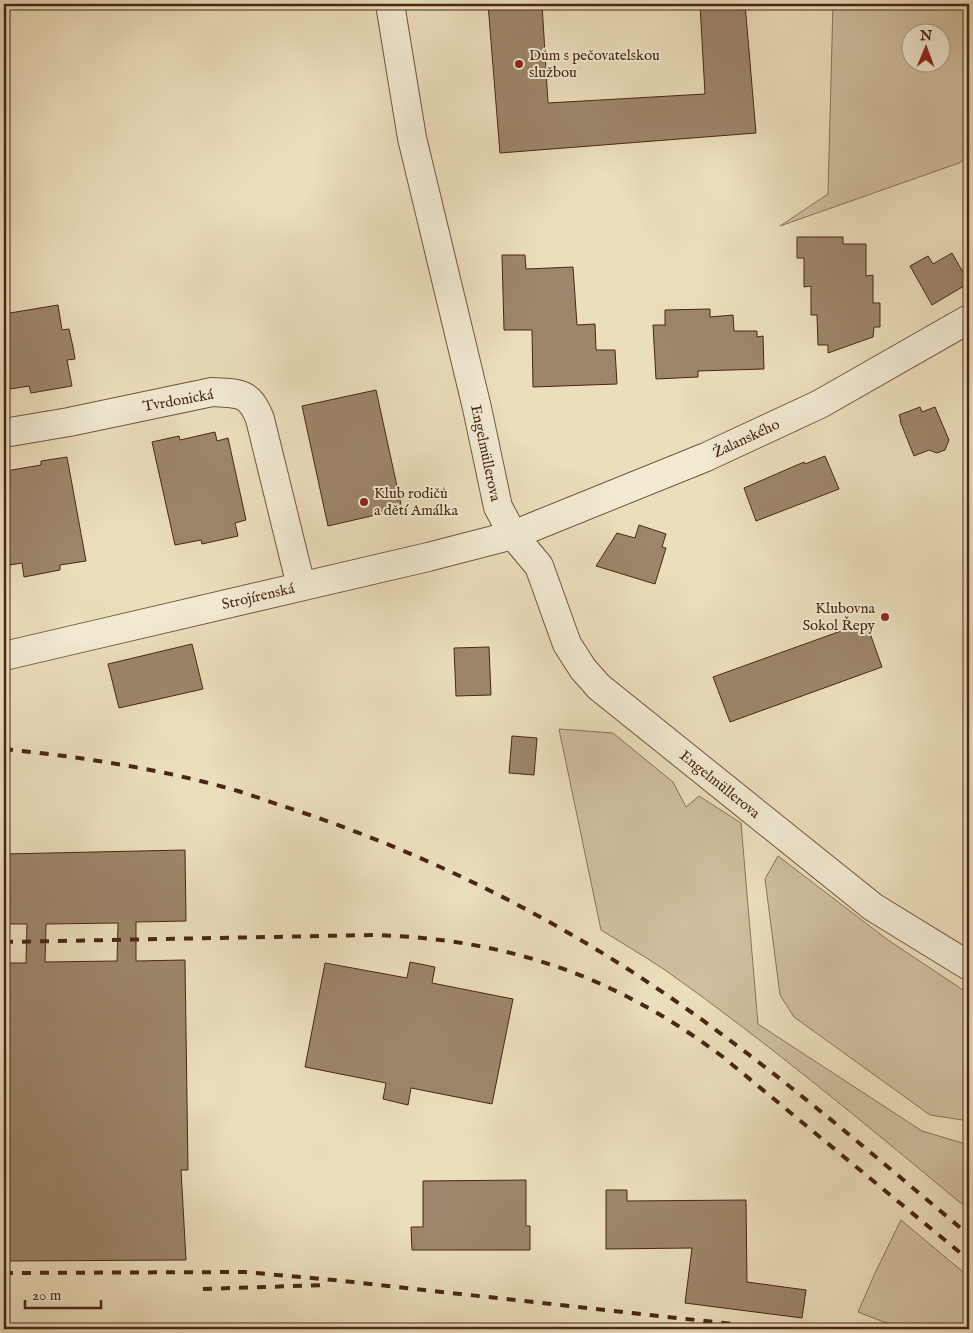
<svg xmlns="http://www.w3.org/2000/svg" width="973" height="1333" viewBox="0 0 973 1333" font-family="'IM FELL English',serif">
<rect width="100%" height="100%" fill="#ebdebb"/>
<filter id="stains"><feTurbulence type="fractalNoise" baseFrequency=".004" numOctaves="4"/><feColorMatrix values="0 0 0 0 .2 0 0 0 0 .09 0 0 0 0 .02 0 0 0 .5 -.17"/></filter>
<radialGradient id="worn" r=".72"><stop offset=".6" stop-color="#630" stop-opacity="0"/><stop offset="1" stop-color="#630" stop-opacity=".3"/></radialGradient>
<path fill="#cfbf9f" stroke="#8c725a" fill-rule="evenodd" d="M 833,4 L 969,4 L 969,156 L 959,163 L 780,226 L 828,194 ZM 910,32 L 940,32 L 940,62 L 910,62 Z
M 559,729 L 613,733 L 673,782 L 686,807 L 699,796 L 741,823 L 758,1024 L 922,1131 L 969,1145 L 969,1210 C 870,1128 771,1045 665,970 C 644,956 622,943 601,930 Z
M 778,856 L 888,940 L 969,994 L 969,1121 L 930,1115 L 794,1017 L 780,995 L 765,879 Z
M 901,1220 L 969,1277 L 969,1329 L 902,1329 L 858,1312 L 875,1273 Z"/>
<path fill="#9d866b" stroke="#492615" fill-rule="evenodd" d="M 488,4 L 542,4 L 548,103 L 705,94 L 700,4 L 745,4 L 756,133 L 500,153 Z
M 797,237 L 843,237 L 843,244 L 866,244 L 866,276 L 873,275 L 873,303 L 880,303 L 880,327 L 874,327 L 873,337 L 828,353 L 828,345 L 818,345 L 817,315 L 811,315 L 811,286 L 804,287 L 804,258 L 797,258 Z
M 952,253 L 969,283 L 932,305 L 910,266 L 928,256 L 933,264 Z
M 502,255 L 525,255 L 526,269 L 573,267 L 577,325 L 595,324 L 596,350 L 615,350 L 617,384 L 533,387 L 532,330 L 504,330 Z
M 58,305 L 62,330 L 69,329 L 73,347 L 75,359 L 67,360 L 72,386 L 31,393 L 29,386 L 4,390 L 4,314 Z
M 710,309 L 710,317 L 733,315 L 734,331 L 757,331 L 757,337 L 763,336 L 764,369 L 698,371 L 698,377 L 656,379 L 653,325 L 665,325 L 665,310 Z
M 376,390 L 402,509 L 328,526 L 302,406 Z
M 920,407 L 922,412 L 935,407 L 949,440 L 945,450 L 937,453 L 929,450 L 914,456 L 900,421 L 901,421 L 899,415 Z
M 215,432 L 217,441 L 228,438 L 246,520 L 235,523 L 238,536 L 202,544 L 201,540 L 175,545 L 152,442 L 179,436 L 180,440 Z
M 825,456 L 839,489 L 756,521 L 744,488 L 804,462 L 805,464 Z
M 67,457 L 86,561 L 60,565 L 60,570 L 24,577 L 22,563 L 10,565 L 4,525 L 4,481 L 7,480 L 6,471 L 41,465 L 41,461 Z
M 639,525 L 666,534 L 662,547 L 666,548 L 655,584 L 596,566 L 617,533 L 635,538 Z
M 866,622 L 882,667 L 730,722 L 713,677 Z
M 192,644 L 203,689 L 119,708 L 108,664 Z
M 489,647 L 491,695 L 456,696 L 454,648 Z
M 512,736 L 537,738 L 534,775 L 509,773 Z
M 185,850 L 186,921 L 136,922 L 136,961 L 185,960 L 188,1170 L 181,1170 L 186,1260 L 4,1261 L 4,963 L 26,963 L 27,924 L 4,924 L 4,854 ZM 118,923 L 117,961 L 45,962 L 46,924 Z
M 410,962 L 435,967 L 432,983 L 513,999 L 492,1104 L 411,1088 L 408,1105 L 383,1099 L 386,1083 L 305,1067 L 325,963 L 407,978 Z
M 526,1180 L 526,1226 L 530,1226 L 530,1250 L 412,1250 L 411,1227 L 423,1227 L 423,1181 Z
M 606,1190 L 627,1190 L 627,1201 L 746,1200 L 747,1282 L 806,1290 L 802,1318 L 685,1303 L 692,1248 L 606,1249 Z"/>
<g fill="none" stroke-linecap="round" stroke-linejoin="round">
<g stroke="#72543e" stroke-width="30">
<path id="minor" d="M 390,4 L 412,138 L 477,408 L 498,507 L 513,535 L 539,566 L 567,644 L 583,669 L 599,687 L 873,907 L 969,966
M 4,433 L 69,422 L 212,392 C 239,393 250,392 260,419 L 301,586
M 4,656 L 428,557 L 513,535 L 706,457 L 820,404 L 969,319"/>
</g>
<use href="#minor" stroke="#f2ead3" stroke-width="28"/>
<path stroke="#492615" stroke-width="4" stroke-dasharray="9 9" stroke-linecap="butt" d="M 4,749 C 82,757 162,769 238,791 C 257,797 276,804 295,810 C 421,852 542,911 652,985 C 764,1060 866,1149 969,1235
M 4,942 L 374,935 C 508,939 615,976 723,1057 L 969,1260
M 4,1273 L 244,1272 L 334,1280 L 777,1329
M 203,1289 L 325,1285"/>
</g>
<g fill="#8f2418" stroke="#f2ead3" stroke-width="2">
<circle cx="519" cy="64" r="5"/>
<circle cx="364" cy="502" r="5"/>
<circle cx="885" cy="617" r="5"/>
</g>
<g text-anchor="middle" stroke-width="4" stroke-linejoin="round" paint-order="stroke">
<g font-size="15" fill="#492615" stroke="#f2ead3" text-anchor="start">
<text x="529" y="60">Dům s pečovatelskou<tspan x="529" dy="17">službou</tspan></text>
<text x="374" y="498">Klub rodičů<tspan x="374" dy="17">a dětí Amálka</tspan></text>
<text x="875" y="613" text-anchor="end">Klubovna<tspan x="875" dy="17">Sokol Řepy</tspan></text>
</g>
<g font-size="15" fill="#492615" stroke="#f2ead3">
<text transform="translate(178 400) rotate(-10)" y="5">Tvrdonická</text>
<text transform="translate(746 438) rotate(-25)" y="5">Žalanského</text>
<text transform="translate(486 453) rotate(78)" y="5">Engelmüllerova</text>
<text transform="translate(258 596) rotate(-13)" y="5">Strojírenská</text>
<text transform="translate(720 784) rotate(39)" y="5">Engelmüllerova</text>
</g>
</g>
<rect width="973" height="1333" fill="none" stroke="#ebdebb" stroke-width="20"/>
<rect x="5" y="5" width="963" height="1323" fill="none" stroke="#492615" stroke-width="2.5"/>
<rect x="10" y="10" width="953" height="1313" fill="none" stroke="#492615"/>
<g transform="translate(926 48) rotate(1)"><circle r="24" fill="#f2ead3" stroke="#ae9c87"/>
<path d="M0-4L9 19L0 12L-9 19Z" fill="#8f2418"/>
<text y="-8" font-size="14" font-weight="bold" text-anchor="middle" fill="#492615">N</text>
</g>
<path d="M25 1300v8h76v-8" fill="none" stroke="#492615" stroke-width="2.5"/>
<text x="32" y="1300" font-size="15" fill="#492615" stroke="#f2ead3" stroke-width="4" paint-order="stroke">20 m</text>
<rect width="100%" height="100%" filter="url(#stains)"/>
<rect width="100%" height="100%" fill="url(#worn)"/>
</svg>
